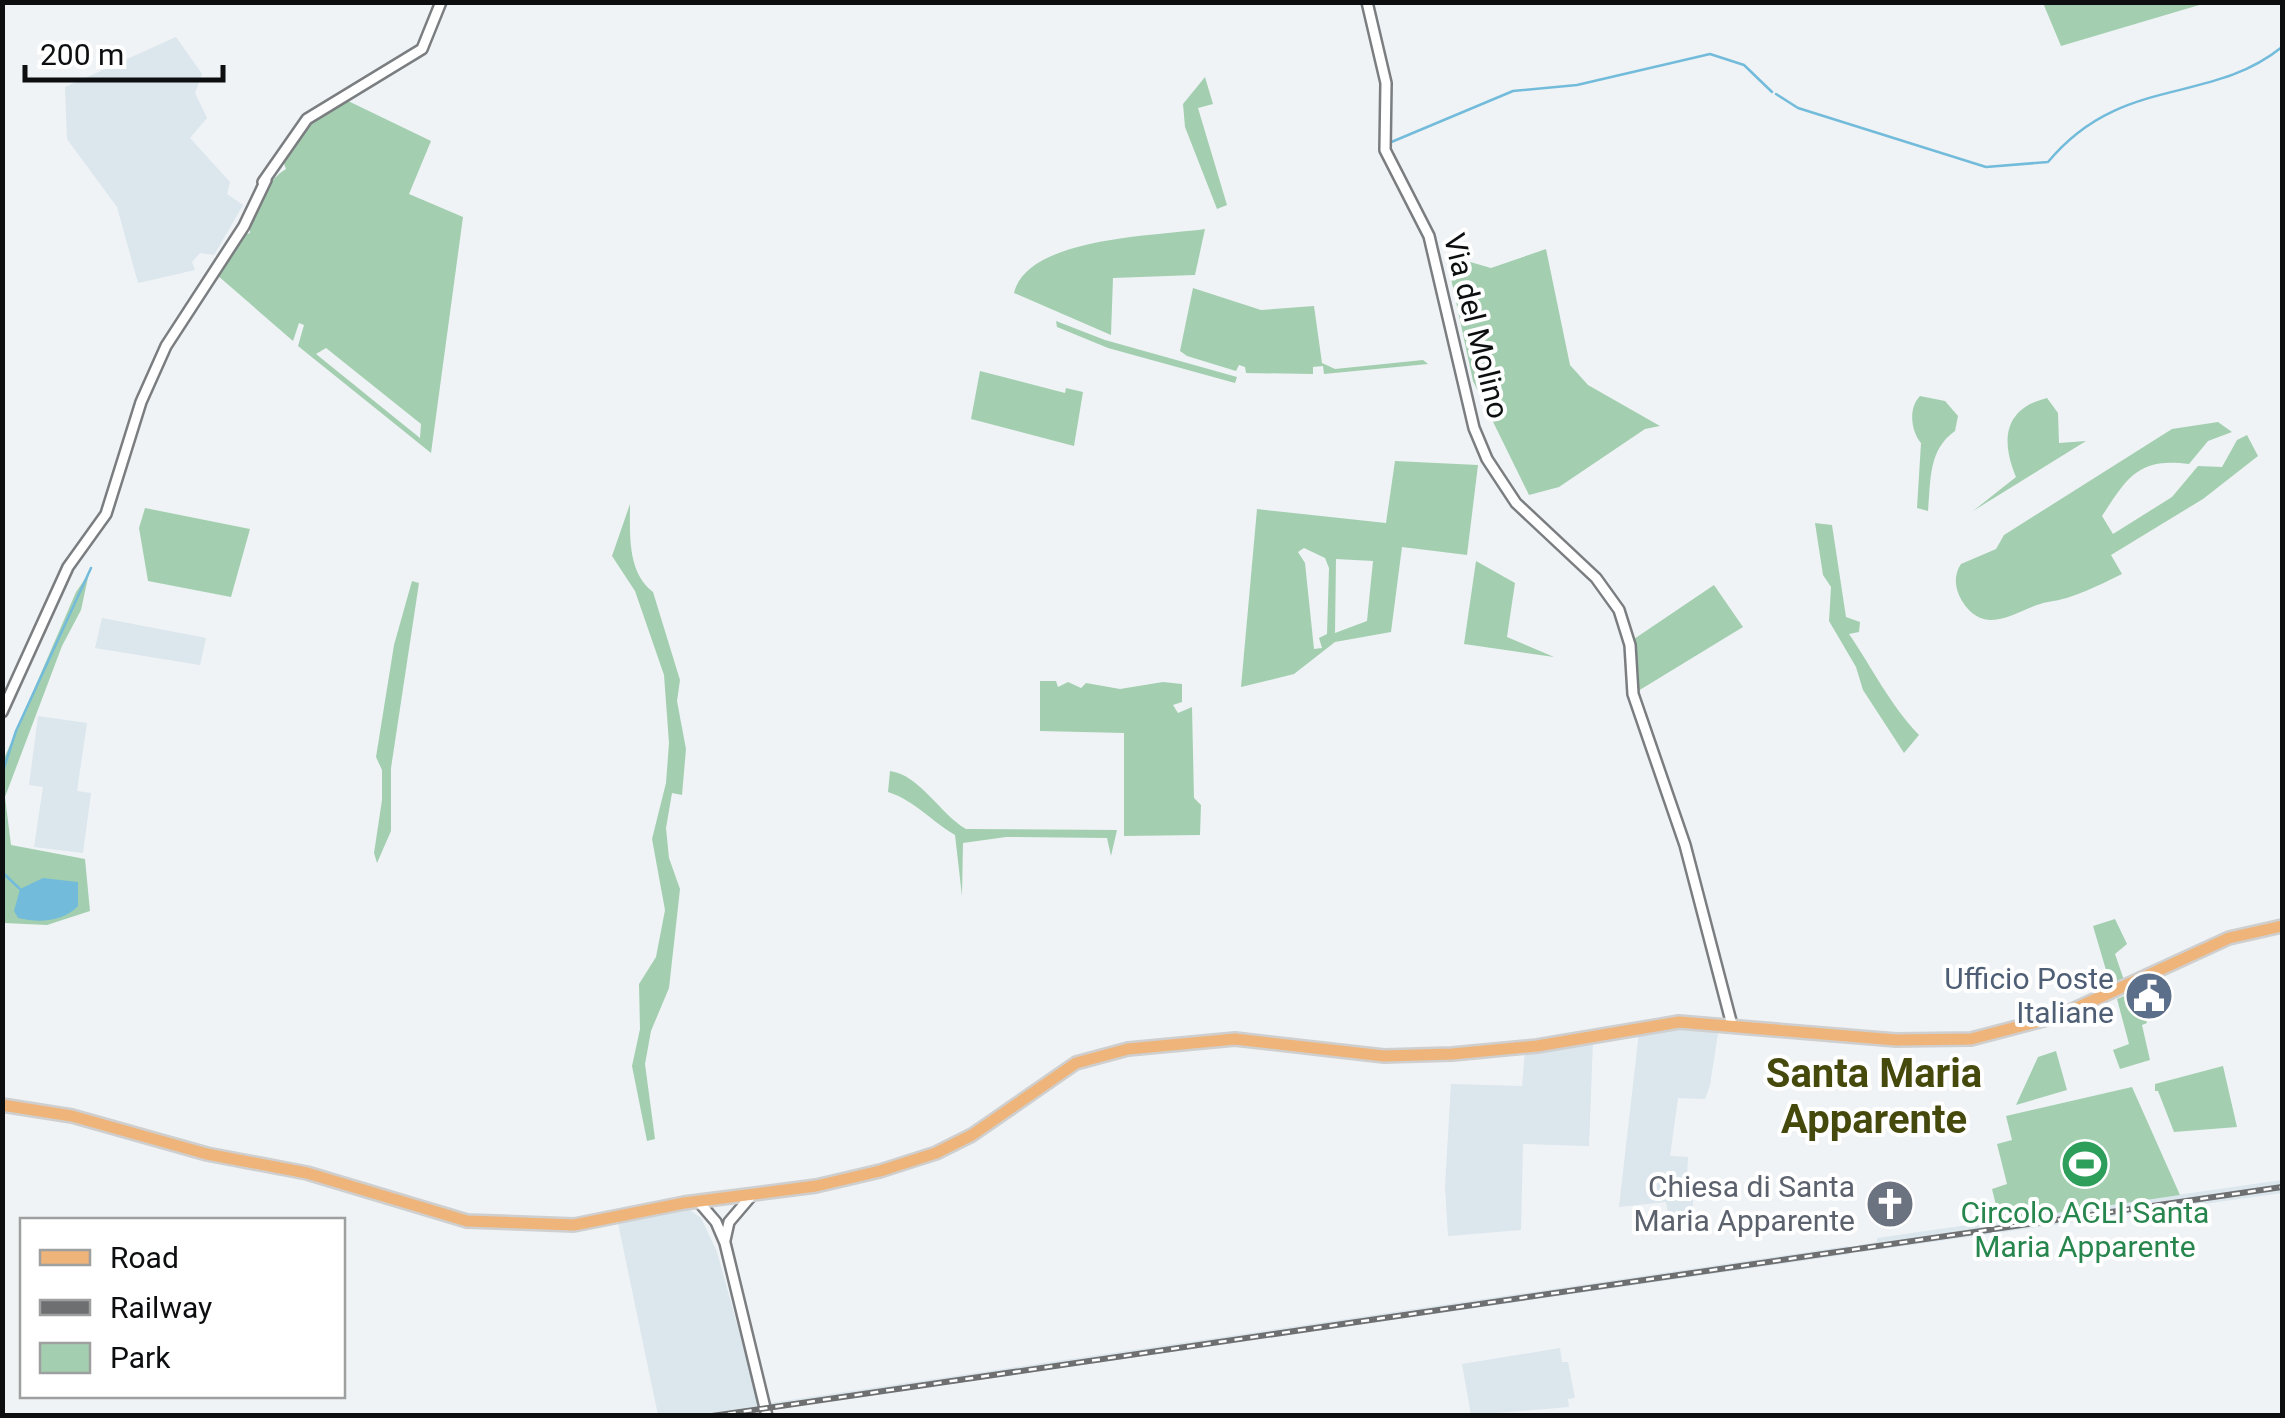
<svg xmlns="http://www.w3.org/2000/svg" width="2285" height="1418" viewBox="0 0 2285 1418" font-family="Roboto,sans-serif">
<rect width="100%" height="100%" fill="#eff3f6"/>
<path fill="#dbe6ed" d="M 176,37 L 202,74 L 195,93 L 207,118 L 190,138 L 230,182 L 227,194 L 243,205 L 214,255 L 200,253 L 192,262 L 195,270 L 138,283 L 117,207 L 67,139 L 65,87 Z
M 102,618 L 206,638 L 200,665 L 95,648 Z
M 38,716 L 87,723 L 77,791 L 91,793 L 83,853 L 34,847 L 43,787 L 29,785 Z
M 1676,1027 L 1719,1027 L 1710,1085 L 1705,1099 L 1678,1098 L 1670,1156 L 1688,1157 L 1686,1193 L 1704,1197 L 1693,1199 L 1693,1227 L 1670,1230 L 1666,1202 L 1619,1207 L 1639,1032 Z
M 1593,1040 L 1589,1146 L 1523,1144 L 1521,1230 L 1448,1236 L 1445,1186 L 1451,1084 L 1522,1086 L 1525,1051 Z
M 2282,1180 L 2282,1193 L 1861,1252 L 1858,1245 L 1877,1242 L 1877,1238 Z
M 686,1207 L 701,1218 L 717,1252 L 761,1411 L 658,1415 L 618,1223 Z
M 1848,1246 L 1850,1254 L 770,1410 L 769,1403 Z
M 1560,1348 L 1562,1362 L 1568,1362 L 1575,1398 L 1568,1399 L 1569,1407 L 1471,1415 L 1462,1364 Z"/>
<path fill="#a3cfb0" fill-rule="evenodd" d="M 2043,3 L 2206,3 L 2061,46 Z
M 1205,77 L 1213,104 L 1198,108 L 1227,205 L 1217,209 L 1185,127 L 1183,104 Z
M 344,99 L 431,141 L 409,194 L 463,217 L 431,453 L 298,346 L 304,325 L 299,323 L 293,341 L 217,275 L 243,235 L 250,233 C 248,210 269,179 286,169 L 282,158 L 308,125 ZM 326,348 L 421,424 L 420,438 L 316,354 Z
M 1205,229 L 1195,275 L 1113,278 L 1111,335 L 1014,293 C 1027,237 1156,236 1205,229 Z
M 1546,249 L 1570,365 L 1588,385 L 1660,426 L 1645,429 L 1559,487 L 1529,495 L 1473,381 L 1446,255 L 1491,268 Z
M 1193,288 L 1261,310 L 1314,306 L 1322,363 L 1335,369 L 1423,360 L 1428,364 L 1324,374 L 1323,366 L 1313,367 L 1313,374 L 1246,373 L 1245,367 L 1239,365 L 1236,371 L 1187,356 L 1180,351 Z
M 1056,321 L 1105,340 L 1237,377 L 1235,383 L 1108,348 L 1057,327 Z
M 980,371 L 1065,393 L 1066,388 L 1083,392 L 1074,446 L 971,419 Z
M 1920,396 L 1945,401 L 1958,416 L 1955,431 C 1928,450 1931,480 1928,511 L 1917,508 L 1921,443 C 1911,431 1908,408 1920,396 Z
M 2047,398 L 2058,413 L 2059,443 L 2086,441 L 1973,511 L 2016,477 C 2001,441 2003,409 2047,398 Z
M 2218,422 L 2232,432 L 2208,441 L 2189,464 C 2138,457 2127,478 2102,516 L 2113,534 L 2172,497 L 2198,466 L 2222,467 L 2237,440 L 2247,435 L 2258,456 L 2203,499 L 2111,555 L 2122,574 C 2097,586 2075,598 2048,602 C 2021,606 1987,641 1962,601 C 1955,589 1953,576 1961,564 L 1996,549 L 2004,535 L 2172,429 Z
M 1395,461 L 1478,465 L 1467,555 L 1402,547 L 1391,632 L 1335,642 L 1294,674 L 1241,687 L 1257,509 L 1386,523 ZM 1304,548 L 1325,558 L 1329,568 L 1327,634 L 1319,638 L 1322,648 L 1314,649 L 1305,563 L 1298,552 ZM 1336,559 L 1373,561 L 1367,621 L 1335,633 Z
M 630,504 C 630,534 627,572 653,592 L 680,680 L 677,701 L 686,749 L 682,795 L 672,793 L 666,828 L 669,858 L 680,889 L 669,988 L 651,1031 L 645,1064 L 655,1139 L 647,1141 L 632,1066 L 640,1029 L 639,984 L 656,957 L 665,910 L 652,839 L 666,783 L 669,743 L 664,675 L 635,591 L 612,556 Z
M 145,508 L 250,529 L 231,597 L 148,581 L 139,528 Z
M 1815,523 L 1832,525 L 1846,617 L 1860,622 L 1859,632 L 1849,634 C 1873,669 1890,705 1919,735 L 1904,753 L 1863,690 L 1856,667 L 1829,621 L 1831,587 L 1823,575 Z
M 1476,561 L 1515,583 L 1507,637 L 1554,657 L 1464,644 Z
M 89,573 L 81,610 L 62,646 L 5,797 L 11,845 L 85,859 L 90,911 L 47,925 L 4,923 L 3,927 L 3,761 L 76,592 Z
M 412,581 L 419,583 L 391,768 L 391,831 L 377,863 L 374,853 L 382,800 L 382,770 L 376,757 L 394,645 Z
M 1714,585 L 1743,627 L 1638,691 L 1634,639 Z
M 1040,681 L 1056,681 L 1058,687 L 1068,682 L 1081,688 L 1086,683 L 1120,689 L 1163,682 L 1182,684 L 1182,702 L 1173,705 L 1178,713 L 1192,707 L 1194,798 L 1201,805 L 1200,835 L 1124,836 L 1124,733 L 1040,731 Z
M 890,771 C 920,775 940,814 966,829 L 1117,830 L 1111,856 L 1107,838 L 1006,837 L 963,843 L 962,896 L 955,835 C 931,821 914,800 888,792 Z
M 2115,919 L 2127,944 L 2115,954 L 2125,983 L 2111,987 L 2093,926 Z
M 2136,991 L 2147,1023 L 2142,1025 L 2150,1060 L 2120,1069 L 2113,1050 L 2129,1044 L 2117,999 Z
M 2056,1051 L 2067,1090 L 2016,1105 L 2038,1057 Z
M 2223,1066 L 2237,1127 L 2174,1132 L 2158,1091 L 2155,1091 L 2155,1084 Z
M 2132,1087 L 2180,1195 L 2000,1221 L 1992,1189 L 2007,1184 L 1997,1144 L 2012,1140 L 2006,1116 Z"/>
<path fill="#73bbda" d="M 43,878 L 78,882 L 78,906 C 63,922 39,923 18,918 L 14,911 L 20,889 Z"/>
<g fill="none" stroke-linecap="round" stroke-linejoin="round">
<path stroke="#73bbda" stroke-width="2.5" d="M 1776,94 L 1798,108 L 1986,167 L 2048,162 C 2121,74 2209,106 2282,47
M 1389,143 L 1513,91 L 1577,85 L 1710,54 L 1744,65 L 1772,92
M 2,774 L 16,731 L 91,568
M 2,872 L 20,889"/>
<g stroke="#7b7e81" stroke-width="14">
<path id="minor" d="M 1367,2 L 1386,83 L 1385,150 L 1429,236 L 1474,428 L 1487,459 L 1516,503 L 1596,578 L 1619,610 L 1630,645 L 1633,694 L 1685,845 L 1732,1025
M 263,182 L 307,119 L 422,49 L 441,2
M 2,712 L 68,567 L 106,514 L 141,402 L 166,346 L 244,226 L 266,180
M 698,1201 L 716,1222 L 725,1243 L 767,1416
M 725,1240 L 729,1222 L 752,1195"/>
</g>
<g stroke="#cfcfcf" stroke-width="16">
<path id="major" d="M 2,1105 L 72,1116 L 207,1154 L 307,1173 L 467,1221 L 574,1225 L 684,1203 L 816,1186 L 880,1171 L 936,1153 L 972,1135 L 1076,1063 L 1128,1049 L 1235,1039 L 1384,1056 L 1452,1054 L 1537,1046 L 1679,1022 L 1896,1040 L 1971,1039 L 2059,1016 L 2229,938 L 2282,926"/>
</g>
<use href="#minor" stroke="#fff" stroke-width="9"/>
<use href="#major" stroke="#efb479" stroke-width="11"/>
<g stroke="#6d6f71" stroke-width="6">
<path id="rail" d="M 712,1416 L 2282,1187"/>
</g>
<use href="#rail" stroke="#fff" stroke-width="2.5" stroke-dasharray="8" stroke-linecap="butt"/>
</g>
<defs>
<g id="civic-disc" transform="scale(2.5)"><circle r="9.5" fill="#5c6f8a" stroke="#fff"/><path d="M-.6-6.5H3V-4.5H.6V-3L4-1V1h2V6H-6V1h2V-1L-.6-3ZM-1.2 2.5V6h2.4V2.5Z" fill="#fff"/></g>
<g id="stadium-disc" transform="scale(2.5)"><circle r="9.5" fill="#2e9e5b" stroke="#fff"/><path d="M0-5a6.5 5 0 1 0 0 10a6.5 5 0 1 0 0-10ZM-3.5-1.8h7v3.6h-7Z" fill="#fff"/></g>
<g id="church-disc" transform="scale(2.5)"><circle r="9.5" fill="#6b7280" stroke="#fff"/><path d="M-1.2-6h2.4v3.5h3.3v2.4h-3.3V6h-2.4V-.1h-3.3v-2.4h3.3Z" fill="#fff"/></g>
</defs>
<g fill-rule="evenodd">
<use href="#civic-disc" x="2149" y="996"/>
<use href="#stadium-disc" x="2085" y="1164"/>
<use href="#church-disc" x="1890" y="1204"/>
</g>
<g text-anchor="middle" stroke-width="8" stroke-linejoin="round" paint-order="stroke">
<g font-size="30" fill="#0d0e0f" stroke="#fff">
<text transform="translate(1476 326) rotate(76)" y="10">Via del Molino</text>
</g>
<g font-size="30" fill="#4e5e75" stroke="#fff" text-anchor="end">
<text x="2114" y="989">Ufficio Poste<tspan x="2114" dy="34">Italiane</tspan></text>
</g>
<g font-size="30" fill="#5b616d" stroke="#fff" text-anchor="end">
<text x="1855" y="1197">Chiesa di Santa<tspan x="1855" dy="34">Maria Apparente</tspan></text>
</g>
<g font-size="30" fill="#27864d" stroke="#fff">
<text x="2085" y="1223">Circolo ACLI Santa<tspan x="2085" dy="34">Maria Apparente</tspan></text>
</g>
<g font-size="40" font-weight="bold" fill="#45490b" stroke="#fff">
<text x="1874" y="1087">Santa Maria<tspan x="1874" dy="46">Apparente</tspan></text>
</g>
</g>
<rect width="2285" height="1418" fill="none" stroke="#0d0e0f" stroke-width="10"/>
<rect x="20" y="1218" width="325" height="180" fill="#ffffff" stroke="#9e9f9f" stroke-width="2.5"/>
<rect x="40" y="1250" width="50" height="15" fill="#efb479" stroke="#9e9f9f" stroke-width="2.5"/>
<text x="110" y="1268" font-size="30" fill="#0d0e0f">Road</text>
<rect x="40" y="1300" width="50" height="15" fill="#6d6f71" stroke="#9e9f9f" stroke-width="2.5"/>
<text x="110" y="1318" font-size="30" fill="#0d0e0f">Railway</text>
<rect x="40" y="1343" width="50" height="30" fill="#a3cfb0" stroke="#9e9f9f" stroke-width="2.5"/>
<text x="110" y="1368" font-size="30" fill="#0d0e0f">Park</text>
<path d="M25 65v15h198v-15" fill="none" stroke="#0d0e0f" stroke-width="5"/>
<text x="40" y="65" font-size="30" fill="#0d0e0f" stroke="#ffffff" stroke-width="8" paint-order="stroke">200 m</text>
</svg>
